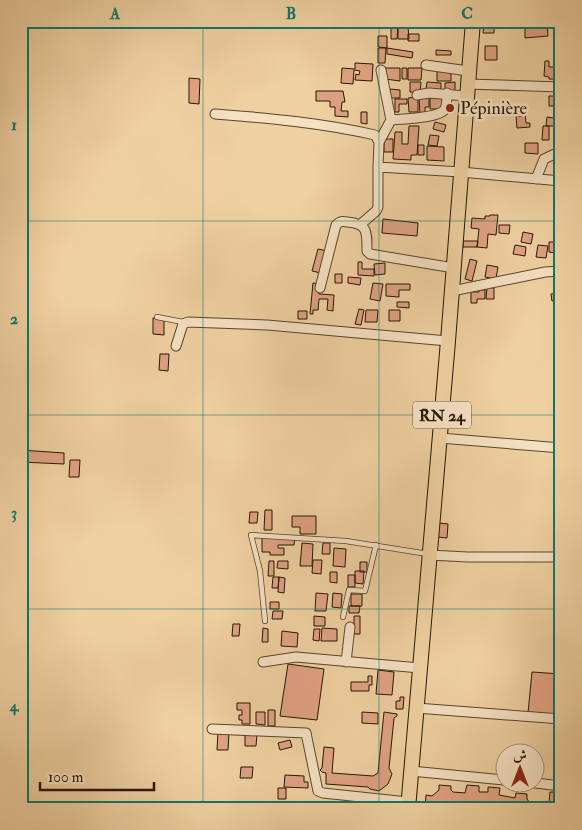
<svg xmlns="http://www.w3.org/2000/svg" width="582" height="830" viewBox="0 0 582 830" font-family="'IM FELL Double Pica',Amiri,serif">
<rect width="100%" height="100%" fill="#efd0a1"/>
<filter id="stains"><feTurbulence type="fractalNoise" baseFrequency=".004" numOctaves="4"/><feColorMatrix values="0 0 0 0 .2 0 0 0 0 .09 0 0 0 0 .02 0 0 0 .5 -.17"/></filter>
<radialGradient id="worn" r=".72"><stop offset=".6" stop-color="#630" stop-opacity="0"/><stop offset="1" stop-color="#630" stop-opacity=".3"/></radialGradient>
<path fill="#e0a282" stroke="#241704" d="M 541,21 L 547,21 L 548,36 L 525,38 L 525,28 L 535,27 L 535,24 L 541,23 Z
M 558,21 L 561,21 L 561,40 L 557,39 Z
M 484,23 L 494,23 L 494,33 L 483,33 Z
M 391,27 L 398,27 L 397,39 L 391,39 Z
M 398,27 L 408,27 L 409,39 L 398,39 Z
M 408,34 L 419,34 L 419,41 L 408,41 Z
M 378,36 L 387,36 L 387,48 L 378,47 Z
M 485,46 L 497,46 L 497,60 L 485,60 Z
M 378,48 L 386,48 L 385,63 L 378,63 Z
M 387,48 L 413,52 L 412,58 L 387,54 Z
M 436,50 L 451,51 L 451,55 L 436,55 Z
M 545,61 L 549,61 L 549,67 L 554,67 L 554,79 L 549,79 L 549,77 L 544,76 Z
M 355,63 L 373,64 L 372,81 L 355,80 L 356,74 L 359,75 L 360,71 L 354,70 L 353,84 L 341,83 L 342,68 L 355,69 Z
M 385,68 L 400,68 L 400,81 L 385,79 Z
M 402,68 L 407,68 L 407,79 L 402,79 Z
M 408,68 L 422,68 L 421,80 L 408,80 Z
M 437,71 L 451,72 L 451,81 L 437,81 Z
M 189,78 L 200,79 L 199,104 L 189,103 Z
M 410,82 L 421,82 L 420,93 L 410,92 Z
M 427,82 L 441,83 L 441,90 L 426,90 Z
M 455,82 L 455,91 L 445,92 L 445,83 Z
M 390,89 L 400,90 L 400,98 L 390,98 Z
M 555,89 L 561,90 L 559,111 L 554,111 L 555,106 L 549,106 L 549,96 L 555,96 Z
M 316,91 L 343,91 L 345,102 L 342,102 L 341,111 L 348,111 L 348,117 L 335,116 L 335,107 L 330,107 L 330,101 L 316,101 Z
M 430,94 L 445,94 L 444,109 L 430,109 Z
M 418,97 L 418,112 L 409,112 L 408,98 Z
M 419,97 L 429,97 L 429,107 L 425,107 L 425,114 L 420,114 Z
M 395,99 L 407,99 L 407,104 L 399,104 L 399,112 L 395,112 Z
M 361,112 L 367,112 L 367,124 L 361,123 Z
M 522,112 L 525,112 L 526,123 L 530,123 L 530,127 L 517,128 L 516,116 L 522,116 Z
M 547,117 L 554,118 L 554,126 L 546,126 Z
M 435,122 L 446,125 L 444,132 L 433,129 Z
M 409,126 L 419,126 L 417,155 L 411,155 L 411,160 L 393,159 L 395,132 L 402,132 L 402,144 L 408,144 Z
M 543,126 L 549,126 L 549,140 L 542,140 Z
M 430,135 L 439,136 L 437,146 L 428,145 Z
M 384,139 L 393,139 L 393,152 L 384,152 Z
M 525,143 L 538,143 L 538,154 L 525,153 Z
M 418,145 L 424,145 L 424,155 L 418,155 Z
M 427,146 L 444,147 L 444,161 L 427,160 Z
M 490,215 L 498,215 L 496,235 L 488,234 L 487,248 L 477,247 L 479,229 L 471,228 L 472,218 L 485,219 L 485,216 L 490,216 Z
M 383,219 L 418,223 L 417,236 L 382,233 Z
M 499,225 L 510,225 L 509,234 L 499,233 Z
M 523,232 L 533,234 L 531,244 L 521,242 Z
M 463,241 L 478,241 L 477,247 L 463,247 Z
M 549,242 L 559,242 L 561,265 L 555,265 L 556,253 L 549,252 Z
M 515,245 L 526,247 L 525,256 L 513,254 Z
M 538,245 L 548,246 L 546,258 L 536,257 Z
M 318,249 L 327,251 L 321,273 L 312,271 Z
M 470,259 L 477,261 L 472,281 L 465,279 Z
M 358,262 L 362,262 L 362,269 L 374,269 L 374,276 L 358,275 Z
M 385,263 L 385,274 L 375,275 L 374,264 Z
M 487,265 L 498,267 L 496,279 L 485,277 Z
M 335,274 L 342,274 L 342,283 L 335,283 Z
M 348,277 L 361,278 L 360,285 L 348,283 Z
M 313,283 L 320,284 L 319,294 L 334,295 L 333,311 L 327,310 L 328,299 L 319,299 L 318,310 L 313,310 L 313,314 L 310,314 Z
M 373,283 L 383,284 L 380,301 L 370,299 Z
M 386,284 L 410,284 L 410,290 L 399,290 L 399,297 L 386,296 Z
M 487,287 L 494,288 L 494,299 L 486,299 Z
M 479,290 L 485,290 L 485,299 L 477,299 L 477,303 L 471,303 L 471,292 L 479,292 Z
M 560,293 L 561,301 L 552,301 L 551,294 Z
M 397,302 L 409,302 L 409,308 L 397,307 Z
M 359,309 L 364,310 L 361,325 L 355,324 Z
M 366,310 L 378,310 L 377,322 L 365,322 Z
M 389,310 L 400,310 L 400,321 L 389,321 Z
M 298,311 L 307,311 L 307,319 L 298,319 Z
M 153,318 L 164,319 L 164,335 L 153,334 Z
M 160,354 L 169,354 L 168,371 L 159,370 Z
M 21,450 L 64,453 L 64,464 L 21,462 Z
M 70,460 L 80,460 L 79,477 L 69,477 Z
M 265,510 L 272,510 L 272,530 L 264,530 Z
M 250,512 L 258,512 L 257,523 L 249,523 Z
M 292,516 L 316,516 L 316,534 L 300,534 L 300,527 L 292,527 Z
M 439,523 L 448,524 L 447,538 L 437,537 Z
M 262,536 L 295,537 L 294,545 L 278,545 L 278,548 L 284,548 L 284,555 L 270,555 L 270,552 L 262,552 Z
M 302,543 L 313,544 L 312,566 L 300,566 Z
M 323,543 L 330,543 L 330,554 L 322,554 Z
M 334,548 L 346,549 L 345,567 L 333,566 Z
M 313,560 L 322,560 L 321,574 L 312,573 Z
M 269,561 L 274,561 L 274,576 L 268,576 Z
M 278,561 L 288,561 L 288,569 L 277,568 Z
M 360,562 L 367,562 L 367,572 L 360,572 Z
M 355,571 L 364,571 L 363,584 L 355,583 Z
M 330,572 L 337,572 L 337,583 L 330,582 Z
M 348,575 L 355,575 L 355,587 L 348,587 Z
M 273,577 L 279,577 L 278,588 L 272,588 Z
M 279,577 L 285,578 L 284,593 L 278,592 Z
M 316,593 L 328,594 L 326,611 L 315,611 Z
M 333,593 L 342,594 L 341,608 L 332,607 Z
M 351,594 L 362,594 L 362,606 L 351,606 Z
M 270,602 L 279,602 L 279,609 L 270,609 Z
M 349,606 L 360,606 L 359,613 L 349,613 Z
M 273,611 L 283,611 L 282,619 L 272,619 Z
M 314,616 L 325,617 L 325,626 L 314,626 Z
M 354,616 L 360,616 L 360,634 L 354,634 Z
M 233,624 L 240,624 L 239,636 L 232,636 Z
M 263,628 L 268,629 L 268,642 L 262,642 Z
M 322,628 L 337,629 L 337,641 L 321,641 Z
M 314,629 L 320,629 L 319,641 L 313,640 Z
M 282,631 L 298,633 L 297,647 L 281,646 Z
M 288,664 L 324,669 L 317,720 L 280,716 Z
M 378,670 L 394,672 L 392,695 L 376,694 Z
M 532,672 L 561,674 L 561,715 L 528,713 Z
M 368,676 L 372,676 L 372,685 L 369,685 L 369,691 L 351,691 L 351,682 L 368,682 Z
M 400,697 L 404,697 L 403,709 L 396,709 L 396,701 L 400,701 Z
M 237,703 L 250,703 L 250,724 L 242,724 L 242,720 L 239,720 L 239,715 L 242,715 L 242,710 L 237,710 Z
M 268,710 L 275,710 L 275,726 L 268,726 Z
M 256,712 L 265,712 L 265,725 L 256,724 Z
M 362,712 L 378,713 L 378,724 L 362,723 Z
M 384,712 L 397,714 L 397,716 L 394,718 L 389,768 L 392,774 L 388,784 L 379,791 L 370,789 L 368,787 L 326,784 L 326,773 L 322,772 L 320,770 L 322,768 L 324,747 L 334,748 L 332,773 L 373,776 L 378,773 Z
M 218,732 L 229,732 L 228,750 L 217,750 Z
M 245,733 L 257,734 L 256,746 L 245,746 Z
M 290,740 L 292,747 L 280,750 L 278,743 Z
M 241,767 L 253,767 L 252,778 L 240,778 Z
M 285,775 L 304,776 L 304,782 L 308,782 L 308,788 L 284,787 Z
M 439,785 L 451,786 L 451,790 L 453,792 L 465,793 L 467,785 L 479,786 L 479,792 L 488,792 L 488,787 L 500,788 L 499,795 L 515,798 L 516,793 L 527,794 L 527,799 L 533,807 L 539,807 L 538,809 L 486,809 L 485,804 L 480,803 L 479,809 L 466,809 L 466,805 L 446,804 L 445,809 L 425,807 L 426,795 L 432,796 L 439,790 Z
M 278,788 L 286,788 L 286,799 L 278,799 Z
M 550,792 L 556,792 L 556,803 L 549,803 Z"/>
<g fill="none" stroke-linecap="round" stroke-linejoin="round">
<g stroke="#57452b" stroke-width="6">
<path id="service" d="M 157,317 L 183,322
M 343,617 L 349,590 L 365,591 L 376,545
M 265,621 L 260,571 L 251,535 L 346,541 L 428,554"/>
</g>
<g stroke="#57452b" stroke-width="11">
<path id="minor" d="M 426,65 L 468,71
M 381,70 L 391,120 C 402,119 440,118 445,109 C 447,105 447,98 447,93
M 467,84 L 561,87
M 417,95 L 429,93 L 466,96
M 215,114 C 269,118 322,123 375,135 L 379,142
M 391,120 L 379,142 L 378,167 L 461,172 L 561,181
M 536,179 L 544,159 L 561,151
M 361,224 L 376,211 L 378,207 L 378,167
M 320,288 L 336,225 C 340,221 342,221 348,222 C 368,224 367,232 367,251 L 370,254 L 454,268
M 452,291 L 545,272 L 561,271
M 176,346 L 183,324 L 188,322 L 267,325 L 448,341
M 440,438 L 561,448
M 430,555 L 467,557 L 561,557
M 263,662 L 296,657 L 420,668
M 346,662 L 350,627
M 416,708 L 561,719
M 212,729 L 306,733 L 318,791 L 323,793 L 408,802
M 411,771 L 504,780
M 527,782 L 561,786
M 560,809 L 561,798"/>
</g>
<g stroke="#241704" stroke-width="16">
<path id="primary" d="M 408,809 L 448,341 L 473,21"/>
</g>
<use href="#service" stroke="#f5e0c2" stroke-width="4.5"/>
<use href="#minor" stroke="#f5e0c2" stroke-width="9"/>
<use href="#primary" stroke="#efd0a1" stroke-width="14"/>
</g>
<path fill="none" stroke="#0f766e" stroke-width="1" stroke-opacity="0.55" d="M 203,21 L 203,809M 379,21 L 379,809M 21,221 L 561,221M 21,415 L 561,415M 21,609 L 561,609"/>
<circle fill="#8f2418" stroke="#f5e0c2" stroke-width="2" cx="450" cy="108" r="5"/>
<g text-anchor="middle" stroke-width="5" stroke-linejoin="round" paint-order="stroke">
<rect fill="#f5e0c2" stroke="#63533d" stroke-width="1" x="413" y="401.5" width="58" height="27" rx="4"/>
<g font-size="16" font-weight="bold" fill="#241704">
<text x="442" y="421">RN 24</text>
</g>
<g font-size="18" fill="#241704" stroke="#f5e0c2" text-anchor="start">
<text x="460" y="114">Pépinière</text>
</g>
</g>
<rect width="582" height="830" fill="none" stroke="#efd0a1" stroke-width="55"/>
<g transform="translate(520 768)"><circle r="24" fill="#f5e0c2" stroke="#a19076"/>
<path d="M0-4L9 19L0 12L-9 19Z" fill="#8f2418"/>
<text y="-8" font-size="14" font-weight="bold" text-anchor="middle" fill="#241704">ش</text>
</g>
<path d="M40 782v8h114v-8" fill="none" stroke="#241704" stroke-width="2.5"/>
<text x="48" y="782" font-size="15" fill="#241704" stroke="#f5e0c2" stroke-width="4" paint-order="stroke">100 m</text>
<rect x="28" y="28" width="526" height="774" fill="none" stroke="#0f766e" stroke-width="2"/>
<g font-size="16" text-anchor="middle" font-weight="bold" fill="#0f766e">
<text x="115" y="19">A</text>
<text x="291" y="19">B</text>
<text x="467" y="19">C</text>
<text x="14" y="130">1</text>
<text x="14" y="324">2</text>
<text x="14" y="518">3</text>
<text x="14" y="711">4</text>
</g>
<rect width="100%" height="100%" filter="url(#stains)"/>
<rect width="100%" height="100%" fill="url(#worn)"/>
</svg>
